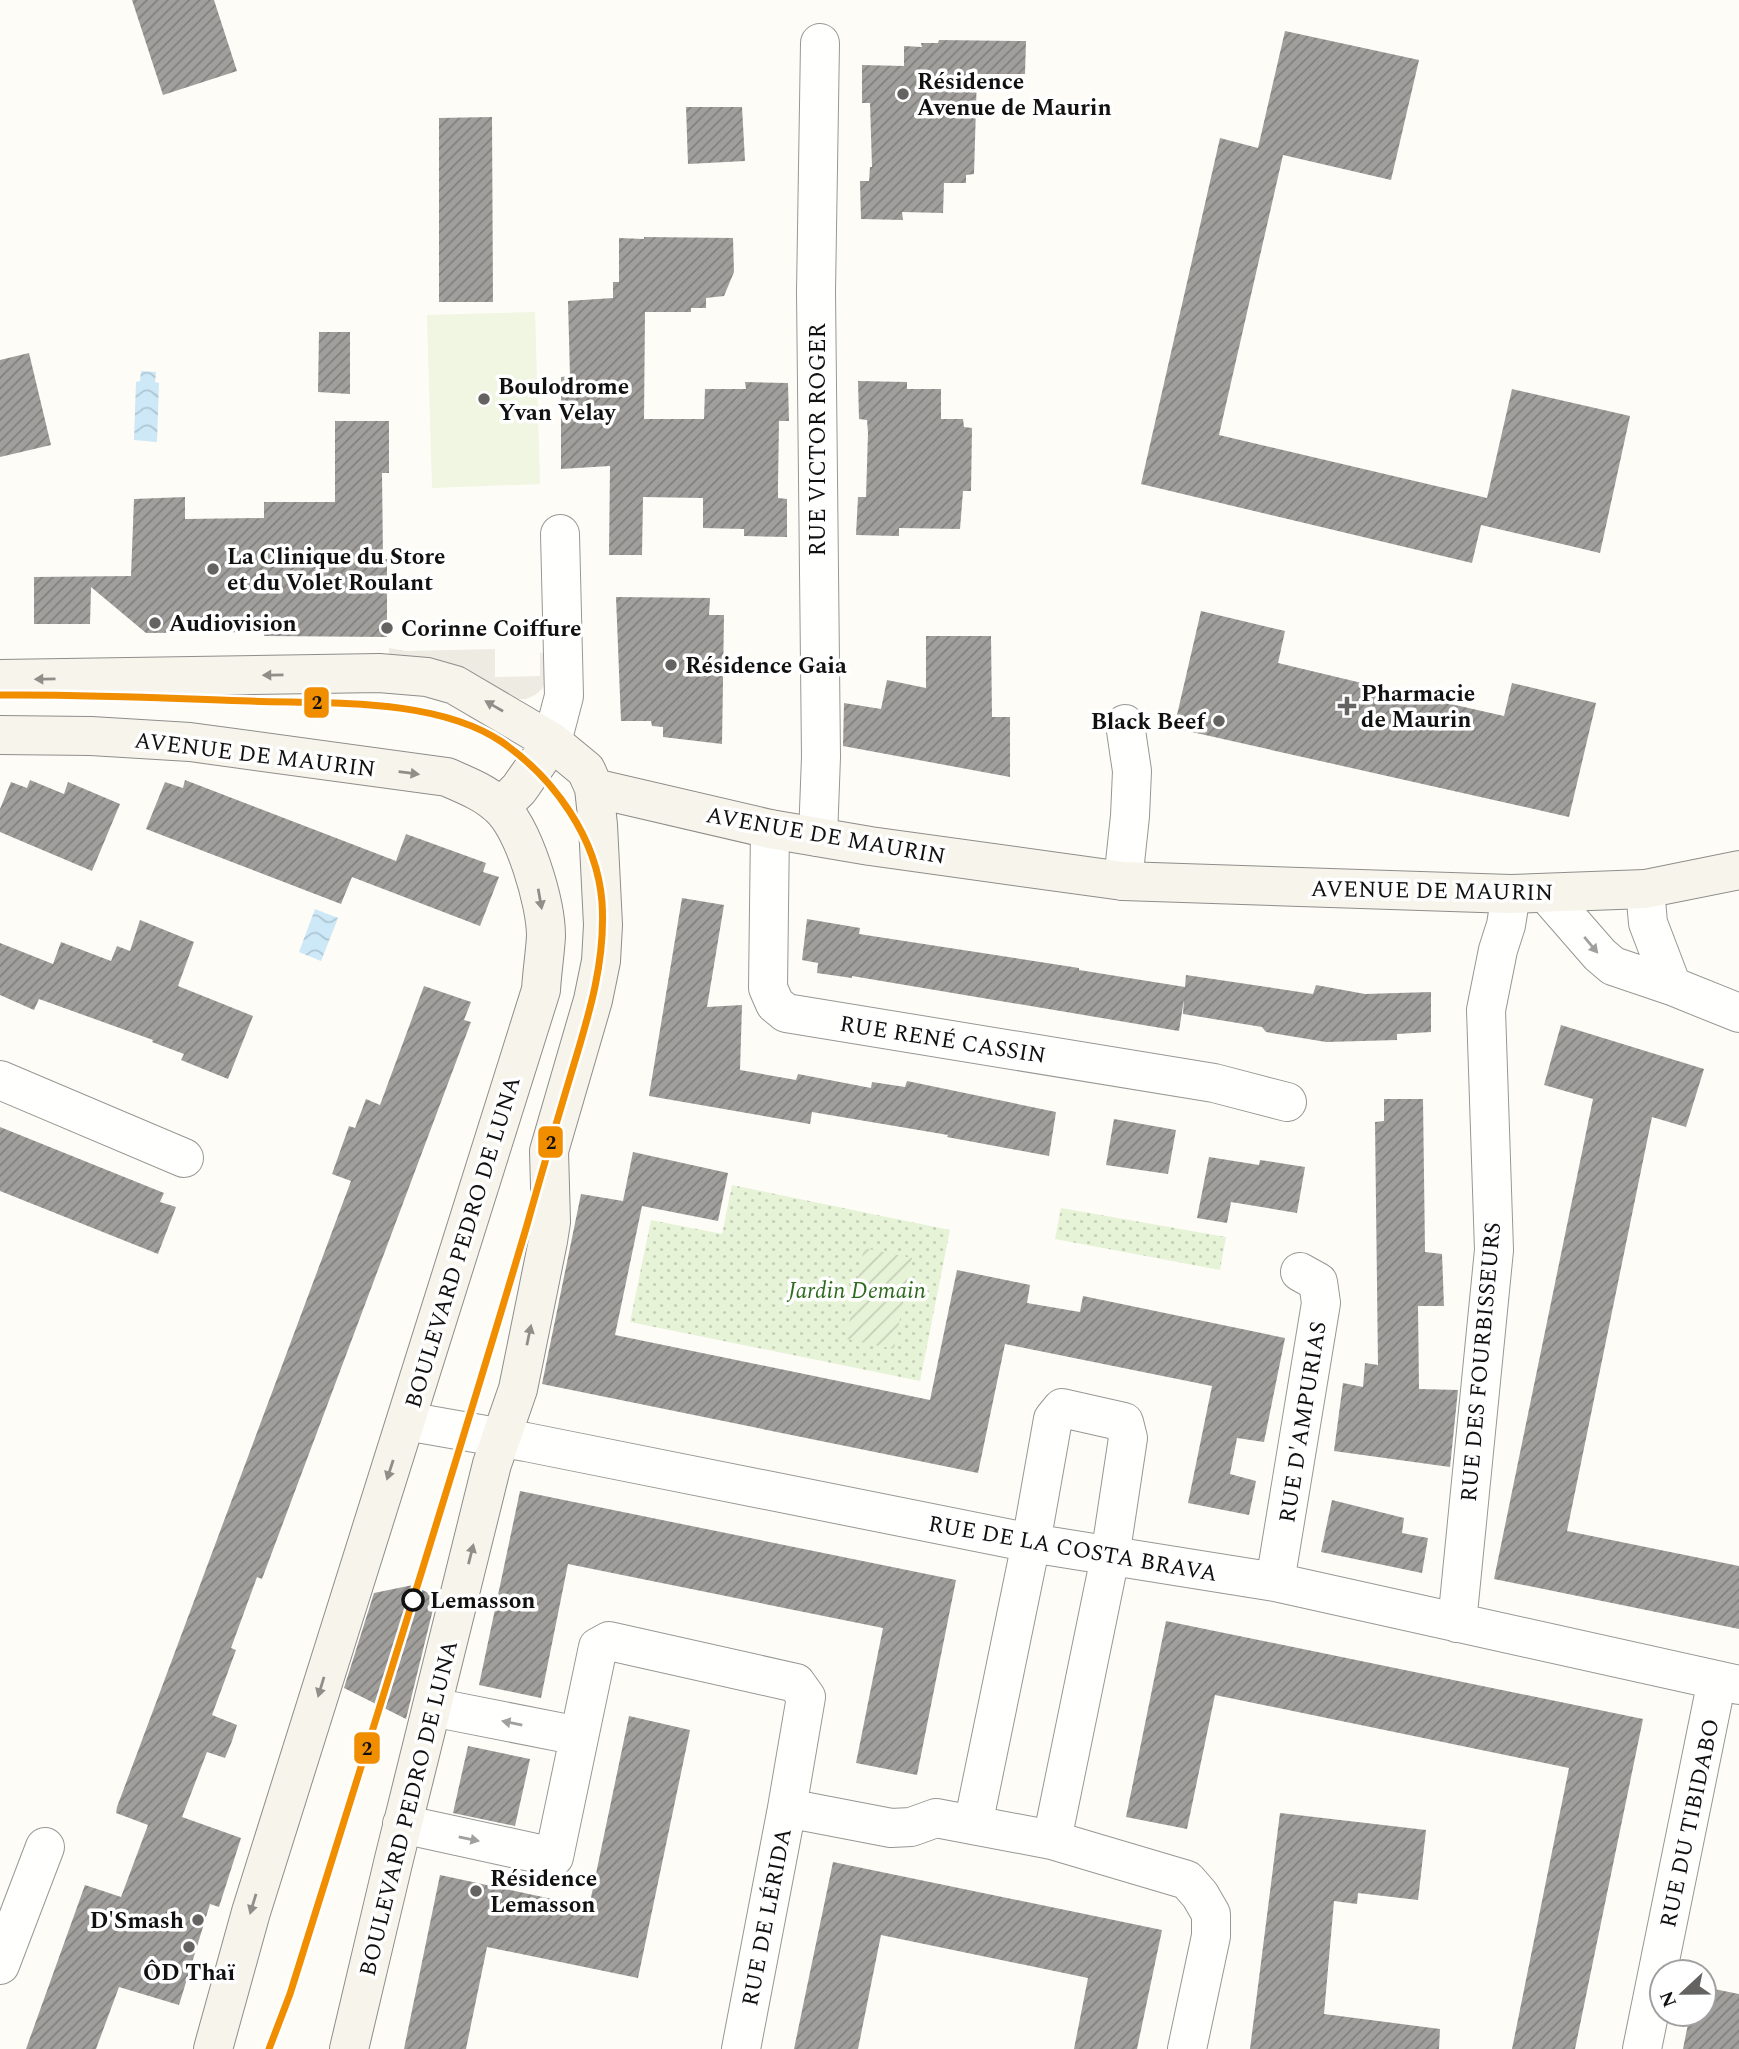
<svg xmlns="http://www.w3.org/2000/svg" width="1739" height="2049" viewBox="0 0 1739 2049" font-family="Spectral,serif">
<defs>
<pattern id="park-dots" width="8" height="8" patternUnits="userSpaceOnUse" patternTransform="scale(1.75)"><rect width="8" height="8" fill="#e7f3d7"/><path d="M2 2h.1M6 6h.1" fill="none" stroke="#c5cfb8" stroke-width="1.8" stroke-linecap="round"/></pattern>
<pattern id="garden-furrows" width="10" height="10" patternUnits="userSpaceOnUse" patternTransform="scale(1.75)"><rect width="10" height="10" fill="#e7f3d7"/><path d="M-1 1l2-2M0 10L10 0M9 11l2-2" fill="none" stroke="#c5cfb8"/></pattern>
<pattern id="water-waves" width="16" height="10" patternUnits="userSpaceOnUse" patternTransform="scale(1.75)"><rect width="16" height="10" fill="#cde8f7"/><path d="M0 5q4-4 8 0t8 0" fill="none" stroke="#afc6d3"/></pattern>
<pattern id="building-hatch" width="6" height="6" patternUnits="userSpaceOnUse" patternTransform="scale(1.75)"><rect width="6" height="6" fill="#a19f9c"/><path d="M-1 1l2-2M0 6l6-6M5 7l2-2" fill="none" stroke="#82807e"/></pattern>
</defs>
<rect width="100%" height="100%" fill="#fdfcf7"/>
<path fill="url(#park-dots)" d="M 732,1185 L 950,1230 L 920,1381 L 630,1322 L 651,1220 L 722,1234 Z
M 1061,1208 L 1226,1237 L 1220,1270 L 1055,1239 Z"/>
<path fill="url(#garden-furrows)" d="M 864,1248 L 912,1258 L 894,1349 L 846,1339 Z"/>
<path fill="#f0f6e1" d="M 535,312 L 540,484 L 432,488 L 427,315 Z"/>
<path fill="#edebe2" d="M 389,648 L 407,651 L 495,649 L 495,677 L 540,676 L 540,652 L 546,655 L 550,672 L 542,689 L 535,695 L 526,699 L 515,699 L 389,656 Z"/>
<path fill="url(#water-waves)" d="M 141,371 L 156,372 L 155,382 L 159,383 L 157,442 L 134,440 L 136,382 L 140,381 Z
M 315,909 L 338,918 L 321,961 L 299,952 Z"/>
<path fill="url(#building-hatch)" d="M 132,0 L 214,0 L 237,71 L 163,95 Z
M 1285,31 L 1419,60 L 1391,180 L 1283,155 L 1219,435 L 1487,498 L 1512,389 L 1630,416 L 1600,553 L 1481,525 L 1472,563 L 1141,484 L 1220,138 L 1258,148 Z
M 939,40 L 1026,41 L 1025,74 L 977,74 L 974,174 L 966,175 L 966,183 L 944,183 L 943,213 L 902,212 L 903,220 L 861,219 L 860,181 L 869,181 L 870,167 L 872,167 L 870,103 L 862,103 L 862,65 L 904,66 L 904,46 L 922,47 L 921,43 L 938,43 Z
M 686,107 L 742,107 L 745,161 L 688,164 Z
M 492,117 L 493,302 L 439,302 L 439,118 Z
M 644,237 L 733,238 L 734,272 L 724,296 L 706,298 L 706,308 L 691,308 L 691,312 L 645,312 L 644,419 L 704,419 L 705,389 L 746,389 L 745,382 L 788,383 L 789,421 L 779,421 L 778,485 L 778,498 L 787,499 L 787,537 L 744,536 L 744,529 L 703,528 L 703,498 L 643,497 L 642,555 L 609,555 L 610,466 L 561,469 L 561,377 L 570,376 L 568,301 L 613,298 L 613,282 L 619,282 L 619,238 L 644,239 Z
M 319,332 L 350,332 L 350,394 L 318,392 Z
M 29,353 L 51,445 L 0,457 L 0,360 Z
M 858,381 L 907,382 L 907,389 L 941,389 L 941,419 L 963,419 L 964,427 L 972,428 L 971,491 L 963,491 L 960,529 L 899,528 L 899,536 L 856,535 L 858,497 L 866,497 L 868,433 L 867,420 L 859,419 Z
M 335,421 L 389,421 L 389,473 L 382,473 L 383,559 L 387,559 L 387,637 L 264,636 L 264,632 L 146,633 L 91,587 L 90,624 L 34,624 L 34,577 L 131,576 L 134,499 L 185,497 L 185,519 L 264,518 L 264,502 L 335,502 Z
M 616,597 L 710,598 L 709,615 L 724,615 L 722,744 L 663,737 L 663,727 L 652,726 L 651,721 L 621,721 Z
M 1201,611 L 1285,631 L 1278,663 L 1433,700 L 1504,716 L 1512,683 L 1596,703 L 1569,817 L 1174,728 Z
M 926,636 L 991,636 L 992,717 L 1010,717 L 1010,777 L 843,746 L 844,703 L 881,709 L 887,680 L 926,688 Z
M 30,780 L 64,794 L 68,782 L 120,804 L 92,871 L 0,832 L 0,809 L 11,782 L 27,788 Z
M 185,780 L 396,861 L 406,834 L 486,863 L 483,872 L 499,877 L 480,926 L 352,877 L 341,904 L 146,829 L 165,782 L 183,788 Z
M 682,898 L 724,905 L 707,1007 L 742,1005 L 740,1070 L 796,1080 L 798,1074 L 871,1088 L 872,1082 L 905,1087 L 907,1081 L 1056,1112 L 1049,1156 L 947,1137 L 948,1135 L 812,1112 L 810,1124 L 649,1096 Z
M 807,919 L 860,928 L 859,934 L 1079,968 L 1079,970 L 1185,987 L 1186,975 L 1313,994 L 1316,985 L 1365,994 L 1431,992 L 1431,1032 L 1397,1034 L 1397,1040 L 1326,1042 L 1266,1032 L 1262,1027 L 1183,1014 L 1184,999 L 1179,1031 L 852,976 L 852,978 L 817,973 L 818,963 L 802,960 Z
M 140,920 L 194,942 L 178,986 L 253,1016 L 228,1079 L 181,1060 L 184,1054 L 152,1042 L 153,1040 L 39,999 L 34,1010 L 0,995 L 0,943 L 53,964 L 61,942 L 111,961 L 117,946 L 130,951 Z
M 424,986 L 471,1002 L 464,1020 L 471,1022 L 262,1579 L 257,1577 L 231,1648 L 236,1650 L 212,1715 L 237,1725 L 232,1741 L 225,1758 L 207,1752 L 182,1817 L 241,1838 L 219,1907 L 210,1904 L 179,2005 L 119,1987 L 96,2049 L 26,2049 L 85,1885 L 121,1897 L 148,1825 L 116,1813 L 117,1807 L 351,1181 L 332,1174 L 349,1126 L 355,1128 L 366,1099 L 380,1105 Z
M 1561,1025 L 1704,1069 L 1686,1127 L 1652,1117 L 1567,1531 L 1739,1566 L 1739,1629 L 1494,1579 L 1593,1099 L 1544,1085 Z
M 1384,1099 L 1423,1099 L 1425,1252 L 1442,1254 L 1444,1306 L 1418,1306 L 1419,1389 L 1458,1390 L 1450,1467 L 1334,1451 L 1343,1383 L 1363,1387 L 1365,1363 L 1378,1365 L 1375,1122 L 1384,1121 Z
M 1114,1119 L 1176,1130 L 1168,1174 L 1106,1165 Z
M 0,1127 L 164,1193 L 160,1202 L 176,1207 L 158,1254 L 0,1191 Z
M 633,1152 L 728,1173 L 718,1221 L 642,1206 L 615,1335 L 930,1400 L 957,1270 L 1030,1285 L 1027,1303 L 1080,1312 L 1083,1296 L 1285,1338 L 1264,1442 L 1237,1438 L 1230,1474 L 1256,1481 L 1249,1515 L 1188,1503 L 1212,1386 L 1005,1344 L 978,1473 L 542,1384 L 581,1194 L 623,1201 Z
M 1209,1157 L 1259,1165 L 1260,1160 L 1305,1167 L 1297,1213 L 1231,1202 L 1227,1223 L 1197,1218 Z
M 520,1491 L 956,1580 L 917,1775 L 856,1763 L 883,1628 L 568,1564 L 541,1698 L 479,1685 Z
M 1332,1500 L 1404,1518 L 1402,1533 L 1428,1538 L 1422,1573 L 1321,1552 Z
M 413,1585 L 436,1597 L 406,1719 L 344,1688 L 374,1593 Z
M 1166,1621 L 1643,1719 L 1575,2049 L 1512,2049 L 1569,1768 L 1215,1695 L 1187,1829 L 1126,1817 Z
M 629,1716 L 690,1730 L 638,1978 L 487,1947 L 466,2049 L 404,2049 L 440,1875 L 589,1907 Z
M 468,1746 L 530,1759 L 515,1826 L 453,1813 Z
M 1280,1813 L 1426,1830 L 1418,1900 L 1358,1893 L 1357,1904 L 1334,1901 L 1324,2014 L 1440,2029 L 1439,2049 L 1250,2049 Z
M 833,1862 L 1162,1930 L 1137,2049 L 1074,2049 L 1088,1978 L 881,1935 L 858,2049 L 794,2049 Z
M 1704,1987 L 1739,1994 L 1739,2049 L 1683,2049 L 1690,2014 L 1704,2014 Z"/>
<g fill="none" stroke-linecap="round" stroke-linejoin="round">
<g stroke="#979795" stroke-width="40">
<path id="street" d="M 552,742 L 564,696 L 560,534
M 770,829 L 768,988 L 775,1004 L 786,1013 L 1214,1083 L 1287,1102
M 818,837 L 821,757 L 816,292 L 820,43
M 1123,881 L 1130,816 L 1132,771 L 1125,724
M 1645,889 L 1648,923 L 1672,986
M 1546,893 L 1600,955 L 1613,966 L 1672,986 L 1739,1013
M 0,1080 L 184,1158
M 406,1421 L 526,1442 L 1031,1543 L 1275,1582 L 1739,1685
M 1275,1582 L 1321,1303 L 1318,1282 L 1300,1272
M 1457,1623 L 1494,1250 L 1486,1010 L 1498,950 L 1506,925 L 1511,894
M 432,1707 L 579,1736
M 402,1824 L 554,1857 L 598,1647 L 609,1641 L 796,1683 L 806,1697 L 787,1808
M 973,1825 L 1031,1543 L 1053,1419 L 1062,1408 L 1124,1422 L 1128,1438 L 1110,1557 L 1052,1840
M 0,1965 L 45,1847
M 741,2049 L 787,1808 L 891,1828 L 911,1827 L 936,1818 L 1052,1840 L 1187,1880 L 1200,1895 L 1211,1914 L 1211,1936 L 1187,2049
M 1642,2049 L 1717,1680"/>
</g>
<g stroke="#8e8d8b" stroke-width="40">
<path id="secondary" d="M 0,679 L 379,673 L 427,677 L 455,685 L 552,742 L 586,770 L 594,788 L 770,829 L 870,846 L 1123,881 L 1511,894 L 1645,889 L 1739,870
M 0,735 L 91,736 L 190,742 L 447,777 C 465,785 484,792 499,806 C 524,828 546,903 546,936 C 545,954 542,972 541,990 L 251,1912 L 213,2049
M 501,807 L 519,789 L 552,742
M 349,2049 L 394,1859 L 492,1464 L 518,1389 L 548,1241 L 551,1222 L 549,1151 L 593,1000 L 601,961 L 603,925 L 598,825 L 594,788"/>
</g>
<use href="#street" stroke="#fffffe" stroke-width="38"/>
<use href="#secondary" stroke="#f6f4eb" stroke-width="38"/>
<g stroke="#fff" stroke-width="12">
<path id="tram-1" d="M 0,695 C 83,694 166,698 250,701 C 327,704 435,697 502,742 C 554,778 597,838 602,902 C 606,962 588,1018 571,1074 C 556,1124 541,1175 527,1225 C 451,1482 370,1738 290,1994 L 269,2049"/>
</g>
<use href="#tram-1" stroke="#f18e00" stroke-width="7"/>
</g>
<defs><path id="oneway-solid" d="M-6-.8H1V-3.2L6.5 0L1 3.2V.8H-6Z" transform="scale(1.75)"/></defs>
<g fill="#8f8e89">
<use href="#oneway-solid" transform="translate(273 675) rotate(179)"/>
<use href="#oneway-solid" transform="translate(45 679) rotate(179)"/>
<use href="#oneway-solid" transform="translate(494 706) rotate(-150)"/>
<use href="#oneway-solid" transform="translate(409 773) rotate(7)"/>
<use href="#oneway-solid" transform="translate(540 899) rotate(80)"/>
<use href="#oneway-solid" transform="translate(529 1335) rotate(-78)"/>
<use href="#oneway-solid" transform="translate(390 1470) rotate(108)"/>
<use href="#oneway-solid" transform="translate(471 1554) rotate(-76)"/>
<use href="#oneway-solid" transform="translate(321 1687) rotate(107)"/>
<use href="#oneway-solid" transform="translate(253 1904) rotate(107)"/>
</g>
<g fill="#a0a09f">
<use href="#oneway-solid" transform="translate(1591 945) rotate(50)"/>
<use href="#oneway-solid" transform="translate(512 1723) rotate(-169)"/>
<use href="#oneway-solid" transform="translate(469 1839) rotate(12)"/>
</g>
<g fill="#646362" stroke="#fff" stroke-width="2.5">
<circle cx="903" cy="94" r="7"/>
<circle cx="484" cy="399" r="7"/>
<circle cx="213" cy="569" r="7"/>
<circle cx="155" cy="623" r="7"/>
<circle cx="387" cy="628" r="7"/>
<circle cx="671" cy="665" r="7"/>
<path d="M1343.5 695.5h7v7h7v7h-7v7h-7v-7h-7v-7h7z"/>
<circle cx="1219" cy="721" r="7"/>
<circle cx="476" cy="1891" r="7"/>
<circle cx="198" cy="1920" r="7"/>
<circle cx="189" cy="1947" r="7"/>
</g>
<circle fill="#fff" stroke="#111" stroke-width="3.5" cx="413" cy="1600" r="10"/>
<g text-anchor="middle" stroke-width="7" stroke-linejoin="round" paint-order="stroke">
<g font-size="23" font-weight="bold" fill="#111" stroke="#fff" text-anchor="start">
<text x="917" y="89">Résidence<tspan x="917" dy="26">Avenue de Maurin</tspan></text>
<text x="498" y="394">Boulodrome<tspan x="498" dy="26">Yvan Velay</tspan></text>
<text x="227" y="564">La Clinique du Store<tspan x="227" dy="26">et du Volet Roulant</tspan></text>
<text x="169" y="631">Audiovision</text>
<text x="401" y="636">Corinne Coiffure</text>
<text x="685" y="673">Résidence Gaia</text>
<text x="1361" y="701">Pharmacie<tspan x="1361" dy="26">de Maurin</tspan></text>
<text x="1205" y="729" text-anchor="end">Black Beef</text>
<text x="490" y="1886">Résidence<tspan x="490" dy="26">Lemasson</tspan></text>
<text x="184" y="1928" text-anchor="end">D'Smash</text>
<text x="189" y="1980" text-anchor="middle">ÔD Thaï</text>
</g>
<g font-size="23" fill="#111" stroke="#fff">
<text transform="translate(817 440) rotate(-90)" y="8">RUE VICTOR ROGER</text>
<text transform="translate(255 754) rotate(7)" y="8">AVENUE DE MAURIN</text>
<text transform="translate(826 835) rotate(10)" y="8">AVENUE DE MAURIN</text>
<text transform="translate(1432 890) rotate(1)" y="8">AVENUE DE MAURIN</text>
<text transform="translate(943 1039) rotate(9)" y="8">RUE RENÉ CASSIN</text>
<text transform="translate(462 1242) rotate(-73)" y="8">BOULEVARD PEDRO DE LUNA</text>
<text transform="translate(1480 1362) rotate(-85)" y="8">RUE DES FOURBISSEURS</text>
<text transform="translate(1302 1422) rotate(-81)" y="8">RUE D'AMPURIAS</text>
<text transform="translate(1073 1548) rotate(10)" y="8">RUE DE LA COSTA BRAVA</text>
<text transform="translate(408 1808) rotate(-76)" y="8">BOULEVARD PEDRO DE LUNA</text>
<text transform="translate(1689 1823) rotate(-78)" y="8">RUE DU TIBIDABO</text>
<text transform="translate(766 1917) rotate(-79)" y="8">RUE DE LÉRIDA</text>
</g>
<g font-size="23" font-style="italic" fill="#2f6b1f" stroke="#fff">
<text x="857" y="1298">Jardin Demain</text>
</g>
<g font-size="23" font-weight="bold" fill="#111" stroke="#fff" text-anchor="start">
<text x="430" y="1608">Lemasson</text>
</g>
</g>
<g stroke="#fff" stroke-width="2.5">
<rect x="303" y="686" width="27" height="33" rx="7" fill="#f18e00"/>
<rect x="537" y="1125" width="27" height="34" rx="7" fill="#f18e00"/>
<rect x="353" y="1731" width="28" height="34" rx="7" fill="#f18e00"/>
</g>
<g font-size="19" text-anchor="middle" font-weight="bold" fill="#111">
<text x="317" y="709">2</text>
<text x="551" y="1149">2</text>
<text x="367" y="1755">2</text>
</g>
<g transform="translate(1683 1993) rotate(248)"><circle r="33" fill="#ffffff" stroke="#a0a0a0" stroke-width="2"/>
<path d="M0-5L12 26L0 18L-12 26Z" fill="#646362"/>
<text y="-10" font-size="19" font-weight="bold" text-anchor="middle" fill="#111111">N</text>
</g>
</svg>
